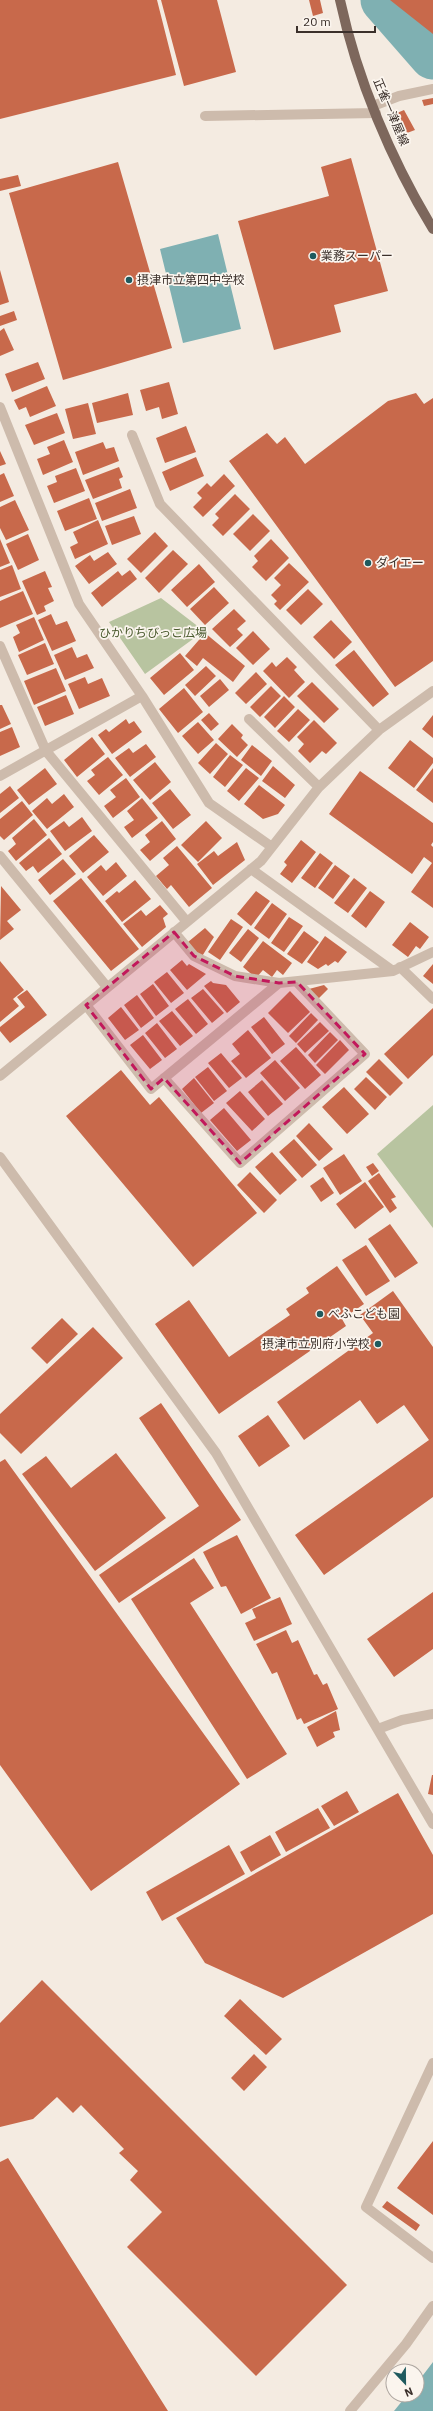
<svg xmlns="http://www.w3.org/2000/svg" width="433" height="2411" viewBox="0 0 433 2411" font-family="'IBM Plex Sans','Noto Sans JP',sans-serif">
<rect width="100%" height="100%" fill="#f4ebe1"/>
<path fill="#b8c4a0" d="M 161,598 L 204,631 L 145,674 L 109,622 Z
M 433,1105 L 433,1228 L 377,1154 Z"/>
<path fill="#7fb0b2" d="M 218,234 L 241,329 L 183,343 L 160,249 Z
M 433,2362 L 433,2411 L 394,2411 L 407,2395 L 417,2395 L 417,2383 Z"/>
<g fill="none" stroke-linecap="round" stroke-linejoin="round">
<path stroke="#7fb0b2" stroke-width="47" d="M 384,0 L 433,56"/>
</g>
<path fill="#c8694b" d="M 0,0 L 157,0 L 176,75 L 0,119 Z
M 161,0 L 217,0 L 236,72 L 184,86 Z
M 309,0 L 320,0 L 323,13 L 313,16 Z
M 390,0 L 433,0 L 433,34 Z
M 433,98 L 433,104 L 424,106 L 422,100 Z
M 404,110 L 415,130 L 407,133 L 397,113 Z
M 351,158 L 388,291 L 334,305 L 341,332 L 274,350 L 238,221 L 329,196 L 321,167 Z
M 118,162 L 172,348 L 63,380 L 9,193 Z
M 18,175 L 21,186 L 0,191 L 0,179 Z
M 0,270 L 9,302 L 0,305 Z
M 14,311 L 17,320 L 0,326 L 0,316 Z
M 4,328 L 14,350 L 0,356 L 0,331 Z
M 38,362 L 45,379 L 12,392 L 5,374 Z
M 169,382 L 178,414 L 162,419 L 159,407 L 146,411 L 140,390 Z
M 47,386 L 56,406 L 30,417 L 26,407 L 19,410 L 14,400 Z
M 128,393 L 133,415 L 97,423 L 92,403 Z
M 416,393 L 424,404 L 433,398 L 433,661 L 395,687 L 229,461 L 267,433 L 277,444 L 285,437 L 305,464 L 388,401 Z
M 88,403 L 96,434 L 73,439 L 65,409 Z
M 57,413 L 65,433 L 34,445 L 25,425 Z
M 186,426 L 196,452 L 165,463 L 156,438 Z
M 64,440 L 73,462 L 43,475 L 37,459 L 50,454 L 47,447 Z
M 103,442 L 106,449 L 114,447 L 119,461 L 83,475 L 75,452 Z
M 0,451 L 6,464 L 0,466 Z
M 196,457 L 204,476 L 170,491 L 162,472 Z
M 119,467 L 123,477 L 119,479 L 122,488 L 93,499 L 85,480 Z
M 76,468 L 85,491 L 54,503 L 47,486 L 57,482 L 55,476 Z
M 4,473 L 14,496 L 0,502 L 0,475 Z
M 224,474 L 235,486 L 203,517 L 193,507 L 202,498 L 197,493 L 207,483 L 211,487 Z
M 130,489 L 137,508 L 102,521 L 95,503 Z
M 235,494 L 250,509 L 223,536 L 212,525 L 219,518 L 215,514 Z
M 89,498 L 97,519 L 65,531 L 57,511 Z
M 15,500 L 29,530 L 6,540 L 0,528 L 0,507 Z
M 253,514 L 270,531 L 250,551 L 233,534 Z
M 134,516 L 141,534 L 112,545 L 105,526 Z
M 98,520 L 108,544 L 75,559 L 70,547 L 78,543 L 73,532 Z
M 155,532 L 168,546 L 141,573 L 127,559 Z
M 28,534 L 39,560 L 18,570 L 6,544 Z
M 0,539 L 10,563 L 0,567 Z
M 271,539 L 289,558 L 266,581 L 252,567 L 258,561 L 254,556 Z
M 173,550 L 188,564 L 159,593 L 145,578 Z
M 108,552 L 117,564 L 89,584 L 75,566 L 90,555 L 94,561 Z
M 289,563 L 309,582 L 280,610 L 274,604 L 277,601 L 271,595 L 281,585 L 274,578 Z
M 199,564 L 215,582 L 187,607 L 171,590 Z
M 12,565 L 21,589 L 0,597 L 0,570 Z
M 130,570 L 137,579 L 102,607 L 91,593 L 118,571 L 122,576 Z
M 45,571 L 52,587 L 48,588 L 54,601 L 44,606 L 46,611 L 37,615 L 22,581 Z
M 214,587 L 229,603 L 205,625 L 190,609 Z
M 308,589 L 323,604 L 301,625 L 286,610 Z
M 23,591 L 33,614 L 0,628 L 0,601 Z
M 234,609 L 246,621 L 237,629 L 243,635 L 230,647 L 212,629 Z
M 51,614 L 56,625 L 67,621 L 76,641 L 52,651 L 38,620 Z
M 34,617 L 44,640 L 19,652 L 13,637 L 20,633 L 16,625 Z
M 331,620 L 352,642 L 334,659 L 313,637 Z
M 253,631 L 270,649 L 253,665 L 236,648 Z
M 205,633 L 245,666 L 233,682 L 203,658 L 197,666 L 185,656 Z
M 45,643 L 54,664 L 27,675 L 18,655 Z
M 72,647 L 77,658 L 87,654 L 94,668 L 65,680 L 54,655 Z
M 354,650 L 389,694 L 373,707 L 335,665 Z
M 180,653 L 194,670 L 164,695 L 150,678 Z
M 287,657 L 297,667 L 294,670 L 305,682 L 289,698 L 263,671 L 272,662 L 276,667 Z
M 206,666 L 216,676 L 195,696 L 185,685 Z
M 56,668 L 66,691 L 34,705 L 24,681 Z
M 256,672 L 267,684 L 246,704 L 235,693 Z
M 85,677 L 88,684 L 102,678 L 110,696 L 79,709 L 68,684 Z
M 220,679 L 229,690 L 209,707 L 200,696 Z
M 312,682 L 339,709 L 324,723 L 297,696 Z
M 271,686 L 281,696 L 260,717 L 250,707 Z
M 184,688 L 203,712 L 178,733 L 159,709 Z
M 66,695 L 74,714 L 45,726 L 37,707 Z
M 284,696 L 295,707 L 275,728 L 264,717 Z
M 0,705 L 2,705 L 11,724 L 0,729 Z
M 298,709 L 310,720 L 289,742 L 277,731 Z
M 209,713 L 219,724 L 211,731 L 201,720 Z
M 433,715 L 433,738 L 422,729 Z
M 126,719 L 129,724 L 134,721 L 142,732 L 112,754 L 98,735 L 106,729 L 109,732 Z
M 314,720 L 337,743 L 326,754 L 322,751 L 310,763 L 298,751 L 304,744 L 297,737 Z
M 198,722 L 214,740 L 198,754 L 182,736 Z
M 232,724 L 243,735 L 241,738 L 248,745 L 237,757 L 218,739 Z
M 12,727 L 20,747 L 0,756 L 0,732 Z
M 92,737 L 105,754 L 77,777 L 64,760 Z
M 410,740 L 433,758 L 433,763 L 414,788 L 388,768 Z
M 216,743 L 228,754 L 210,774 L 198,763 Z
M 146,744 L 156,757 L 130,777 L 115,758 L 129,748 L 133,753 Z
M 252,745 L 272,761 L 261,776 L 241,760 Z
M 230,755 L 243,765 L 225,787 L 213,777 Z
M 108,757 L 123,775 L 99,795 L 87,781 L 95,775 L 91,770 Z
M 155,762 L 171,782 L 150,800 L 133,780 Z
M 273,766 L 295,785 L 285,798 L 262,781 Z
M 45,768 L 57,784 L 29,805 L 17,790 Z
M 246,768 L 259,778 L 239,801 L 227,791 Z
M 433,768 L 433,803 L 416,790 Z
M 360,771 L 433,823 L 433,842 L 431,845 L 433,847 L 433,908 L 411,892 L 432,863 L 424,857 L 412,874 L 329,814 Z
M 126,778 L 140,797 L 113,818 L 104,806 L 116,797 L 110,790 Z
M 259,785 L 285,805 L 278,814 L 263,819 L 244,804 Z
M 10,786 L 19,798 L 0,813 L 0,794 Z
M 170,789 L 191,815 L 173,829 L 152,803 Z
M 64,794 L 74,807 L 47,829 L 32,811 L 47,798 L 52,804 Z
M 142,798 L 158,818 L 132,838 L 124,827 L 134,820 L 127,811 Z
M 22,801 L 33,815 L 4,840 L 0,836 L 0,819 Z
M 82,817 L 92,831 L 65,851 L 50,831 L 64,821 L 69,827 Z
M 34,819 L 47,835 L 16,861 L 8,851 L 16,844 L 12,838 Z
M 162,821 L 176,839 L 150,861 L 140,850 L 150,842 L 145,835 Z
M 206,821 L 222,838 L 198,862 L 181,845 Z
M 94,835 L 109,852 L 83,873 L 69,856 Z
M 49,838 L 62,854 L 38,873 L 33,866 L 26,871 L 19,863 Z
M 301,840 L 316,852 L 292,883 L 280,874 L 287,865 L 284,862 Z
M 237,842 L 245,860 L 213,885 L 197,864 L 214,851 L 218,856 Z
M 177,846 L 212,888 L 189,907 L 171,885 L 167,889 L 156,876 L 169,865 L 163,858 Z
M 320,853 L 333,863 L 315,888 L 301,878 Z
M 63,859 L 76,874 L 50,895 L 38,880 Z
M 116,862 L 127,876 L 103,896 L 87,877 L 101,865 L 106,871 Z
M 335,865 L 350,876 L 333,899 L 318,888 Z
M 81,878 L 139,949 L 111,971 L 53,901 Z
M 354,878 L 367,888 L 348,913 L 334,903 Z
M 135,880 L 151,899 L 122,922 L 105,901 L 117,891 L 119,893 Z
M 1,886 L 21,910 L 7,921 L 14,929 L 0,940 Z
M 256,891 L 270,901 L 251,926 L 237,914 Z
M 370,891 L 385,902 L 366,928 L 351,916 Z
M 272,903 L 287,914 L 269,939 L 254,928 Z
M 160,905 L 168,914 L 163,918 L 166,927 L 142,947 L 123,924 L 141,910 L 146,916 Z
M 289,917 L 303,926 L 284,952 L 271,943 Z
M 231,919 L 243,927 L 220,960 L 208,952 Z
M 410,922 L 429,937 L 420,949 L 416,946 L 408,957 L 392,945 Z
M 205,928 L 214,937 L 201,958 L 188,942 Z
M 248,929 L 259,938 L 241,962 L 229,953 Z
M 304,931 L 319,942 L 302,964 L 287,954 Z
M 325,936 L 347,952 L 338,963 L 335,961 L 328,966 L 326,964 L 318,969 L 307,962 Z
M 263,941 L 292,963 L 283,975 L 277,970 L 272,977 L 263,970 L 256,978 L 243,967 Z
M 182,960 L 187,966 L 189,964 L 206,974 L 187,990 L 170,970 Z
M 0,961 L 24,990 L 13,999 L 19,1006 L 0,1022 Z
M 433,964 L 433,984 L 423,976 Z
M 167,972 L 184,993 L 171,1003 L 154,982 Z
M 211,981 L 213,983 L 226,985 L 240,1002 L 227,1013 L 204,986 Z
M 153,984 L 169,1006 L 156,1016 L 140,994 Z
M 324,985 L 328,989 L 318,999 L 309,989 Z
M 203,989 L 224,1013 L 212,1023 L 191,998 Z
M 27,990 L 47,1015 L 10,1043 L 0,1031 L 0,1027 L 25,1007 L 17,997 Z
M 290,991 L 310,1012 L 288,1033 L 268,1013 Z
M 137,995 L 154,1018 L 141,1028 L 124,1005 Z
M 188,999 L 208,1024 L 196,1034 L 175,1009 Z
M 121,1007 L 139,1030 L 125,1040 L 108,1018 Z
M 433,1008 L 433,1055 L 408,1079 L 384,1054 Z
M 172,1011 L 193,1036 L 180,1046 L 159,1021 Z
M 311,1013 L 318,1020 L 296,1043 L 289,1036 Z
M 264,1017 L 285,1044 L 272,1054 L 251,1027 Z
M 320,1022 L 329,1031 L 305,1053 L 297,1044 Z
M 157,1023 L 177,1049 L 165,1058 L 145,1033 Z
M 248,1030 L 271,1058 L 246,1078 L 231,1061 L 240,1054 L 232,1044 Z
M 330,1032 L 338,1040 L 315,1063 L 308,1055 Z
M 143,1035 L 162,1060 L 150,1069 L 130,1045 Z
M 340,1040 L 349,1050 L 325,1074 L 316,1065 Z
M 296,1047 L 321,1075 L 305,1089 L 280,1061 Z
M 221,1053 L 242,1078 L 229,1088 L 208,1063 Z
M 379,1059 L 403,1083 L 390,1096 L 366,1072 Z
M 275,1060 L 300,1088 L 285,1101 L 260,1073 Z
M 208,1067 L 227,1091 L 214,1101 L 195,1077 Z
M 121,1070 L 150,1105 L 159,1097 L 257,1213 L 193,1267 L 66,1116 Z
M 366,1077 L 387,1097 L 375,1110 L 354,1089 Z
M 194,1078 L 214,1103 L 201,1113 L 182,1089 Z
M 262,1080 L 283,1104 L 268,1116 L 248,1092 Z
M 344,1087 L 369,1114 L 347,1134 L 322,1107 Z
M 240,1091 L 265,1119 L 252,1131 L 226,1103 Z
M 224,1108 L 251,1140 L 237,1151 L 210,1120 Z
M 309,1123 L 333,1149 L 319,1161 L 296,1136 Z
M 294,1139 L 317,1165 L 302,1178 L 279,1152 Z
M 272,1152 L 297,1180 L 280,1195 L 255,1167 Z
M 344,1154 L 362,1181 L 340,1195 L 323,1168 Z
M 373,1163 L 379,1171 L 372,1176 L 366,1167 Z
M 250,1172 L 277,1200 L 264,1213 L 237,1185 Z
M 379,1173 L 396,1197 L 391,1199 L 397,1208 L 390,1213 L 368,1181 Z
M 323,1177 L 334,1193 L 321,1202 L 310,1186 Z
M 365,1182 L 384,1207 L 355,1229 L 336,1204 Z
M 390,1224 L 418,1263 L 395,1278 L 368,1239 Z
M 366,1245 L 390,1281 L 366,1296 L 342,1260 Z
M 337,1266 L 364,1304 L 342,1319 L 346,1326 L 219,1414 L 155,1324 L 189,1300 L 229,1357 L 290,1315 L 286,1309 L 309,1293 L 306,1288 Z
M 393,1291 L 433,1347 L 433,1497 L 324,1575 L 295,1535 L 429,1440 L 404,1405 L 377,1424 L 360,1400 L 304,1440 L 277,1402 L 373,1333 L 360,1315 Z
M 62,1318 L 78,1334 L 47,1364 L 31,1348 Z
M 93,1327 L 123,1358 L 21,1454 L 0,1433 L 0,1414 Z
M 161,1403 L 241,1520 L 119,1603 L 99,1575 L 199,1506 L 139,1418 Z
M 268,1415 L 290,1446 L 259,1467 L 238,1436 Z
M 116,1453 L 166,1518 L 95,1571 L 22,1474 L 46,1456 L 71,1488 Z
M 5,1459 L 240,1784 L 91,1891 L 0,1765 L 0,1462 Z
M 237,1535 L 271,1598 L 241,1614 L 226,1586 L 221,1587 L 203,1552 Z
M 194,1558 L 214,1588 L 190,1603 L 287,1754 L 247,1779 L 131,1599 Z
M 433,1592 L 433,1649 L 394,1677 L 367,1639 Z
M 280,1597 L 292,1624 L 254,1641 L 245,1623 L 256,1618 L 252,1609 Z
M 286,1630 L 292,1643 L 298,1640 L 314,1675 L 317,1674 L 323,1685 L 327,1683 L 338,1709 L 304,1724 L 301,1718 L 297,1720 L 277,1672 L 272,1674 L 256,1644 Z
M 336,1711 L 340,1730 L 333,1732 L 335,1737 L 317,1747 L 307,1727 Z
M 432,1775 L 433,1775 L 433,1795 L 428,1794 Z
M 347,1791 L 359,1812 L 334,1826 L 321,1806 Z
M 398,1793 L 433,1855 L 433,1914 L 283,1998 L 205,1963 L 176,1918 Z
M 318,1808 L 330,1828 L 286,1852 L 275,1832 Z
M 270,1835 L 281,1855 L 251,1872 L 240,1852 Z
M 229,1845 L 245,1874 L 162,1921 L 146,1892 Z
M 42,1980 L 347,2285 L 256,2376 L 127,2247 L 162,2212 L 130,2180 L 138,2171 L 119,2153 L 124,2149 L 81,2105 L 73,2113 L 57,2097 L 33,2119 L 0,2127 L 0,2023 Z
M 240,1999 L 282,2039 L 266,2055 L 224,2016 Z
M 254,2054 L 267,2067 L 244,2091 L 231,2078 Z
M 433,2141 L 433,2215 L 397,2188 Z
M 8,2158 L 168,2411 L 0,2411 L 0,2162 Z
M 387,2201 L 420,2225 L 416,2231 L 382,2207 Z"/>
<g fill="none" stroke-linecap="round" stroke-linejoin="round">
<path stroke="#cdbbac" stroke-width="10" d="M 373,106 L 399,96 L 433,89
M 205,116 L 376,113
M 0,407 L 79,604 L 142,696 L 209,803 L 272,847
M 132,435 L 160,504 L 379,730
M 0,646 L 46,751 L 187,922
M 249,719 L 319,787
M 0,776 L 142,696
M 0,856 L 107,987
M 251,869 L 393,971
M 174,932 L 194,956 L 235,976 L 279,983 L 393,971 L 433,952
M 400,967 L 433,999
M 86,1005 L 151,1089 L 279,983
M 0,1076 L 261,861 L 319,787 L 379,730 L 433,691
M 164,1078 L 240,1163 L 365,1054 L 297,982
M 0,1157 L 216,1453 L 433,1824
M 378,1729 L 402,1720 L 433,1714
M 433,2063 L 366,2207 L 433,2258
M 350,2411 L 406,2344 L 433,2306"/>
<path stroke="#7d675c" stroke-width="10" d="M 340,0 C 357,79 391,160 433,229"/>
</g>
<path fill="#c2185b" fill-opacity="0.2" stroke="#c2185b" stroke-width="3" stroke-dasharray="8 5" stroke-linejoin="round" d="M 174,932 L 194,956 L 235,976 L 279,983 L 297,982 L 365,1054 L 240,1163 L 164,1078 L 151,1089 L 86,1005 Z"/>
<g fill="#1f5a5e" stroke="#fbf5ee" stroke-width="1.5">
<circle cx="313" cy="256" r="4"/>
<circle cx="129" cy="280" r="4"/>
<circle cx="368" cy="563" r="4"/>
<circle cx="320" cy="1314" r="4"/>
<circle cx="378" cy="1344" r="4"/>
</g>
<g text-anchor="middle" stroke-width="3.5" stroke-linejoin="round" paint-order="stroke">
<g font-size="12" fill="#3b302b" stroke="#fbf5ee">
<text transform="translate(391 112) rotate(67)" y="4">正雀一津屋線</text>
</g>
<g font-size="12" fill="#3b302b" stroke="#fbf5ee" text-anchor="start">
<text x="321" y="260">業務スーパー</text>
<text x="137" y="284">摂津市立第四中学校</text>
<text x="376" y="567">ダイエー</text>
<text x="328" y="1318">べふこども園</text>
<text x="370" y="1348" text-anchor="end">摂津市立別府小学校</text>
</g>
<g font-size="12" fill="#4a5a2e" stroke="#fbf5ee">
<text x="153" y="637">ひかりちびっこ広場</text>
</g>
</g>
<g transform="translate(405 2383) rotate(158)"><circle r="19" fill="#fbf5ee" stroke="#aea6a0"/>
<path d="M0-3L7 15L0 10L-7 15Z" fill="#1f5a5e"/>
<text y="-6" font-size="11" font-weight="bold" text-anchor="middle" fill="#3b302b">N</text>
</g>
<path d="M297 26v6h78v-6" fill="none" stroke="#3b302b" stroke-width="2"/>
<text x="303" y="26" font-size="12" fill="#3b302b" stroke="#fbf5ee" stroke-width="3" paint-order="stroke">20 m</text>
</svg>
